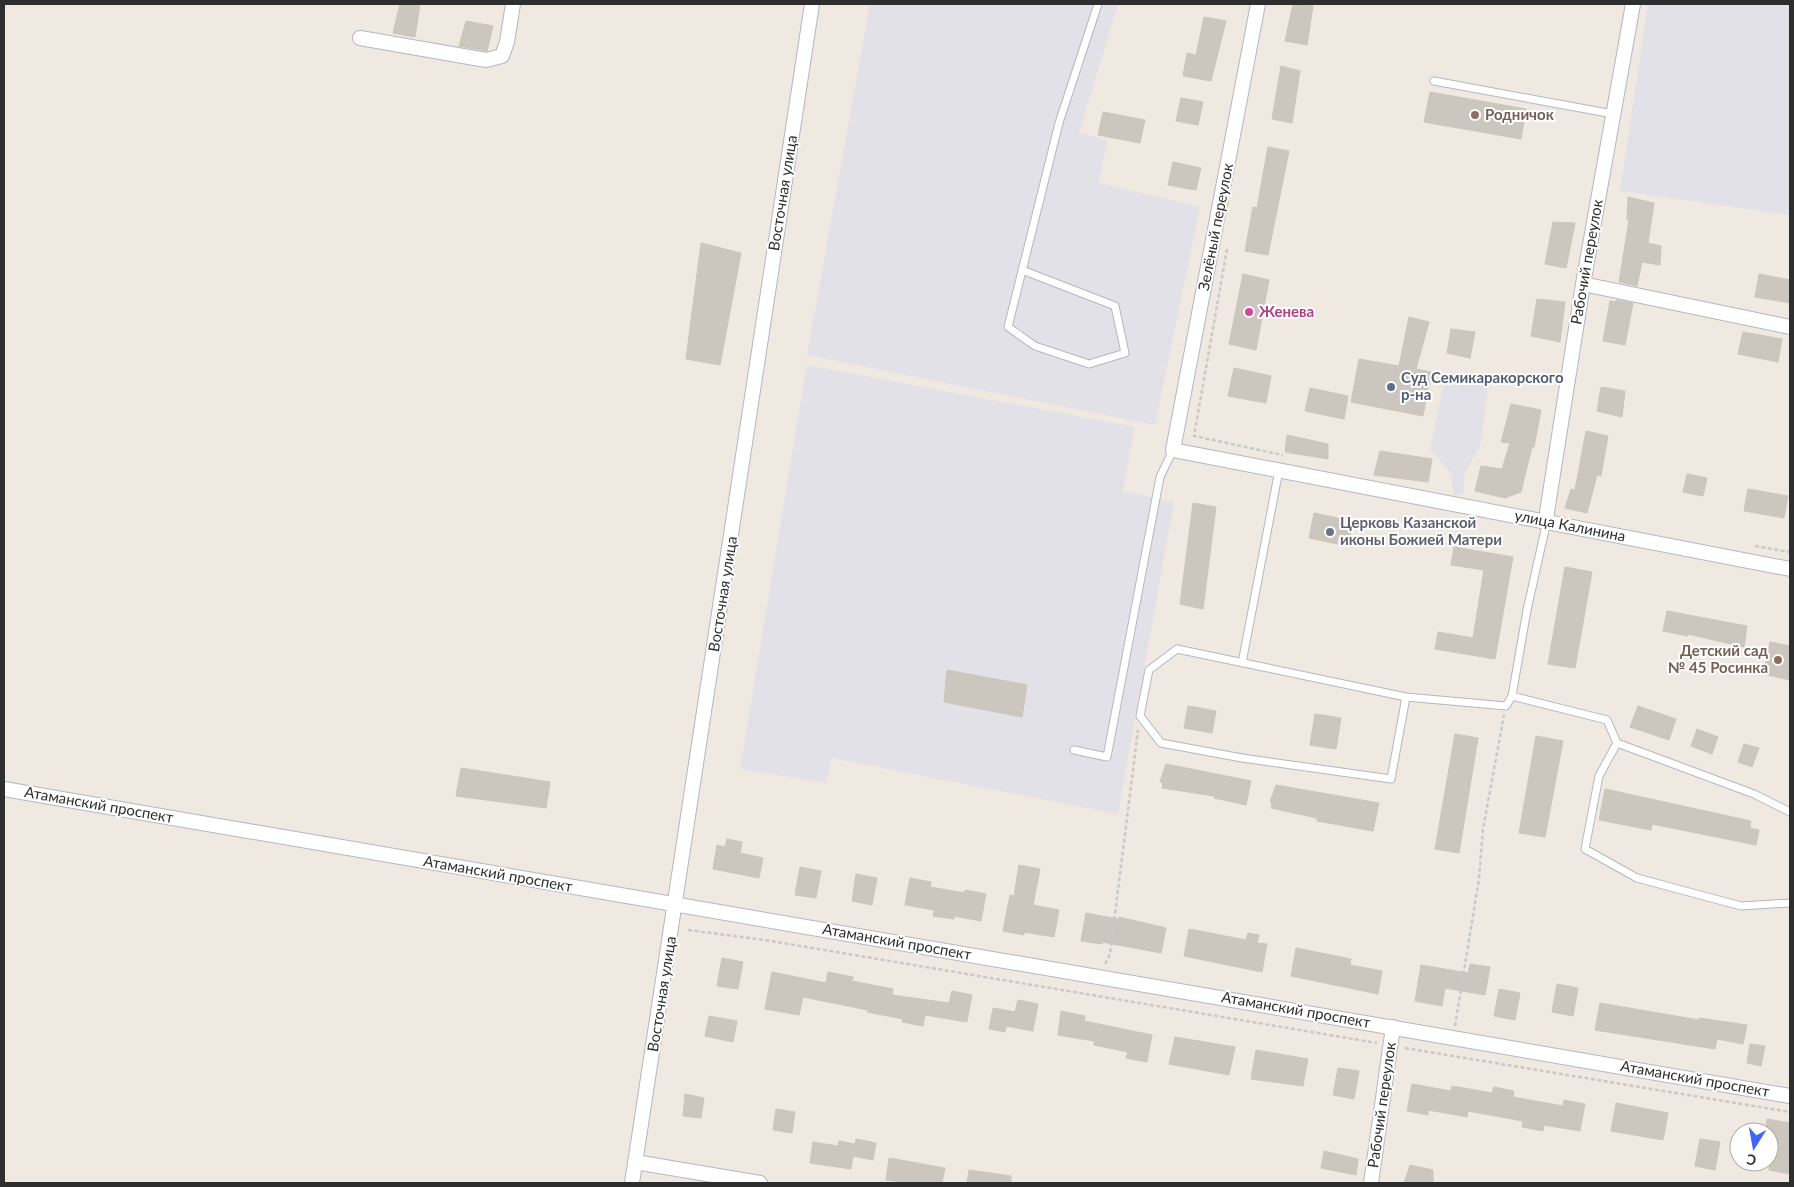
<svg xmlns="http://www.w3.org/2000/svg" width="1794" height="1187" viewBox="0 0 1794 1187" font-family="Lato,sans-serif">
<rect width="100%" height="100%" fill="#efe9e1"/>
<path fill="#e3e1e8" d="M 870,4 L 1118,4 L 1079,133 L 1107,140 L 1099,183 L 1200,207 L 1155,425 L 807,355 Z
M 1648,4 L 1790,4 L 1790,215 L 1620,191 Z
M 807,365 L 1135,427 L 1123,491 L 1174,502 L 1118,814 L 832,758 L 826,783 L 740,769 Z
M 1446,372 L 1488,389 L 1480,447 L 1465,472 L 1463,494 L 1453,496 L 1452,474 L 1430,450 Z"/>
<path fill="#cbc7bf" stroke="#cbc5ba" d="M 400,4 L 420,4 L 415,37 L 393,33 Z
M 1293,4 L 1313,6 L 1307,45 L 1285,41 Z
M 1204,17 L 1226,21 L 1211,81 L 1183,76 L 1187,53 L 1196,55 Z
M 466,21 L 493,26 L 487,51 L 459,46 Z
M 1281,66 L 1300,71 L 1292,123 L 1272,119 Z
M 1430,92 L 1526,109 L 1521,139 L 1424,122 Z
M 1181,98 L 1203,102 L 1198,125 L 1176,121 Z
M 1103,112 L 1145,120 L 1140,143 L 1098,135 Z
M 1268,147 L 1289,151 L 1268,255 L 1245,251 L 1253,207 L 1257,208 Z
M 1173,162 L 1201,168 L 1196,190 L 1168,185 Z
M 1628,197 L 1654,203 L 1648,243 L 1661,246 L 1660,265 L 1642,262 L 1637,286 L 1619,282 L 1629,220 L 1627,220 Z
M 1553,222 L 1575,223 L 1566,268 L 1545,264 Z
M 701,243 L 741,253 L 720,365 L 686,359 Z
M 1243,274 L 1269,280 L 1256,350 L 1229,344 Z
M 1759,274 L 1790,280 L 1790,303 L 1755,297 Z
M 1537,299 L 1565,302 L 1560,342 L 1531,336 Z
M 1616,300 L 1633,303 L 1625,345 L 1603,341 L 1610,301 L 1616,302 Z
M 1409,317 L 1429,322 L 1416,369 L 1431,372 L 1423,416 L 1351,402 L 1359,359 L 1399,366 Z
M 1451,329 L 1475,332 L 1470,358 L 1447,353 Z
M 1743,332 L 1782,339 L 1778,362 L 1738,354 Z
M 1234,368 L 1271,376 L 1266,403 L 1228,396 Z
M 1601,387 L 1625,391 L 1622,417 L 1597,411 Z
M 1310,388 L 1348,396 L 1344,419 L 1305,411 Z
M 1511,404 L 1541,410 L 1534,447 L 1532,447 L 1521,492 L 1505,498 L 1475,491 L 1481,466 L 1502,469 L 1510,443 L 1501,442 Z
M 1586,431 L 1608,436 L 1601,476 L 1597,475 L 1587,513 L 1565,508 L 1571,489 L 1575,490 Z
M 1287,435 L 1328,444 L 1328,459 L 1285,452 Z
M 1380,451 L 1432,459 L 1428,482 L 1374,475 Z
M 1687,474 L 1707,478 L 1703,496 L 1683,492 Z
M 1748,489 L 1788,496 L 1784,518 L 1744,511 Z
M 1193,503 L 1216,507 L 1203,609 L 1180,604 Z
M 1314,513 L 1342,519 L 1341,526 L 1352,528 L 1349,540 L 1338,537 L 1337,544 L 1309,538 Z
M 1454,547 L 1513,557 L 1495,659 L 1435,649 L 1438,632 L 1473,638 L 1484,570 L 1451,565 Z
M 1565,567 L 1592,572 L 1575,668 L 1548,664 Z
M 1667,611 L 1747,626 L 1744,647 L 1688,634 L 1688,636 L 1663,631 Z
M 1770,642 L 1790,646 L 1790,680 L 1763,674 Z
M 947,670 L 1027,685 L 1022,717 L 944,702 Z
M 1188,706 L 1216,711 L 1212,733 L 1184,728 Z
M 1638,706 L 1676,719 L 1669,740 L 1630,727 Z
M 1315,714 L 1341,718 L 1336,749 L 1310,745 Z
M 1697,729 L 1718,737 L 1712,754 L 1691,746 Z
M 1455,734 L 1478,738 L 1459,853 L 1435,849 Z
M 1536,736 L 1563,741 L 1545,837 L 1519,833 Z
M 1744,744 L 1759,748 L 1752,767 L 1738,762 Z
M 1166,764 L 1251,781 L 1246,805 L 1214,798 L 1214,796 L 1162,788 L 1163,783 L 1160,782 Z
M 461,768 L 550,782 L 546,808 L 456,796 Z
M 1276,785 L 1379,803 L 1373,831 L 1317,821 L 1317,818 L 1271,808 L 1272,803 L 1270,802 Z
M 1605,789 L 1751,821 L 1750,828 L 1759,830 L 1756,845 L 1652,824 L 1651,830 L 1599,820 Z
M 727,839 L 742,842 L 740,853 L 763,858 L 759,878 L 713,869 L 717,845 L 725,847 Z
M 1019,865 L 1040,869 L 1033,905 L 1059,910 L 1054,937 L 1024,932 L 1024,935 L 1003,931 L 1010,895 L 1014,896 Z
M 800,867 L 821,871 L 816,898 L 795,895 Z
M 856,874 L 877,878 L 872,905 L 852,901 Z
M 910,878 L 931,882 L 930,887 L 965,893 L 965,890 L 986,894 L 981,921 L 954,916 L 954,919 L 933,916 L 934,910 L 905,905 Z
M 1086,913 L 1118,919 L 1119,917 L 1166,928 L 1161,953 L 1102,942 L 1102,944 L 1081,941 Z
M 1189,929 L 1246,940 L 1248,933 L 1259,935 L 1257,943 L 1267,944 L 1262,972 L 1184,956 Z
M 1296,948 L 1351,959 L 1350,965 L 1382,971 L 1378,994 L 1291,976 Z
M 722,958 L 743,962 L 738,989 L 717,986 Z
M 1470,964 L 1490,967 L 1485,995 L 1445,988 L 1442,1006 L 1415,1001 L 1421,965 L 1468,973 Z
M 772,972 L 826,983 L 828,972 L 853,977 L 852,981 L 893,989 L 892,995 L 949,1003 L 952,991 L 972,995 L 967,1022 L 925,1015 L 923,1026 L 902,1022 L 903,1019 L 867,1012 L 868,1010 L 803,997 L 799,1015 L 765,1009 Z
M 1557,984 L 1578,988 L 1573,1016 L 1552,1012 Z
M 1499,989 L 1520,993 L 1515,1020 L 1494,1016 Z
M 1018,1000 L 1038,1004 L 1033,1031 L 1006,1026 L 1005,1032 L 989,1029 L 993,1008 L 1015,1012 Z
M 1600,1003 L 1699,1020 L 1699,1018 L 1747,1025 L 1743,1044 L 1717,1039 L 1715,1049 L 1595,1030 Z
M 1061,1011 L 1085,1016 L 1084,1021 L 1152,1035 L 1147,1062 L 1126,1058 L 1128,1052 L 1094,1045 L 1094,1041 L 1058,1035 Z
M 709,1016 L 737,1021 L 733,1042 L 705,1036 Z
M 1175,1037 L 1235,1047 L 1229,1075 L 1169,1064 Z
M 1750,1044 L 1765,1046 L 1761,1066 L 1747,1063 Z
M 1256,1050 L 1308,1059 L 1303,1086 L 1251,1079 Z
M 1338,1068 L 1359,1071 L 1354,1099 L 1333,1095 Z
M 1412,1084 L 1451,1091 L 1452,1086 L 1492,1093 L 1494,1087 L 1514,1091 L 1513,1097 L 1563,1106 L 1564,1100 L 1585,1104 L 1580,1131 L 1544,1125 L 1543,1131 L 1522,1127 L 1523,1121 L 1468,1111 L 1467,1117 L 1428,1110 L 1428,1115 L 1407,1111 Z
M 685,1094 L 704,1098 L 701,1118 L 683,1116 Z
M 1616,1103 L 1668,1113 L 1663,1140 L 1611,1131 Z
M 776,1109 L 795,1112 L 792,1133 L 773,1130 Z
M 1767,1119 L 1790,1123 L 1790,1174 L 1769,1170 L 1769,1132 L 1765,1132 Z
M 856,1139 L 876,1143 L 873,1160 L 853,1156 L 851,1169 L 810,1163 L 813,1142 L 838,1146 L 839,1141 L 855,1144 Z
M 1700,1139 L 1720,1142 L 1715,1170 L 1695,1166 Z
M 1324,1151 L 1358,1159 L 1356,1175 L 1321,1168 Z
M 889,1158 L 945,1168 L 942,1183 L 911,1183 L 886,1180 Z
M 1410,1165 L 1433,1170 L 1433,1183 L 1404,1183 Z
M 969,1170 L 1011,1176 L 1011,1183 L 967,1183 Z"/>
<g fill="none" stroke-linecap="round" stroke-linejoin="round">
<g stroke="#b4b7c1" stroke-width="9">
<path id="lane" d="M 1434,81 L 1613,114
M 1022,270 L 1115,306 L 1125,353 L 1089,364 L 1035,346 L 1008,327 L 1059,123 L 1098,4
M 1242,663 L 1279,470
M 1512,696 L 1607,720 L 1617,743 L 1754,794 L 1790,812
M 1406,697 L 1391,779 L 1242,758 L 1161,743 L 1140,716 L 1149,670 L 1177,649 L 1406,697 L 1506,706 L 1512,696 L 1527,610 L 1547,521
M 1617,743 L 1599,776 L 1585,849 L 1637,878 L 1741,906 L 1790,903
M 1074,750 L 1107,757 L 1160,477 L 1173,450"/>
</g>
<g stroke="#b4b7c1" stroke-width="16">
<path id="street" d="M 1258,4 L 1173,450 L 1790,569
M 360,38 L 486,60 L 502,56 L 507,42 L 513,4
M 1583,284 L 1790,327
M 1547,521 L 1547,512 L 1583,284 L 1633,4
M 4,789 L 1790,1096
M 635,1162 L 760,1183
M 632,1183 L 812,4
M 1371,1183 L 1393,1027"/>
</g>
<path stroke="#c9c9c9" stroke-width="2.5" stroke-dasharray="4 2.5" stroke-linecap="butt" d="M 1227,249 L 1194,436 L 1283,455
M 1755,546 L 1790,552
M 688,930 L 765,940 L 1377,1043
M 1105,964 L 1110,954 L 1138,730
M 1455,1026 L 1479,879 L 1483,829 L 1504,715
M 1405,1048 L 1790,1112"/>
<use href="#lane" stroke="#fff" stroke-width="7"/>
<use href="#street" stroke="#fff" stroke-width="14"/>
</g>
<g fill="#8d6e63" stroke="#fff" stroke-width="2">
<circle cx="1475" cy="115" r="5"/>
<circle cx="1778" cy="660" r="5"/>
</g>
<circle fill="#d1479c" stroke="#fff" stroke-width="2" cx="1249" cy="312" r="5"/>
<circle fill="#5c6f8a" stroke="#fff" stroke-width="2" cx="1391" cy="387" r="5"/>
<circle fill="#6b7280" stroke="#fff" stroke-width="2" cx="1330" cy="532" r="5"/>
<g text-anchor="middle" stroke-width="4" stroke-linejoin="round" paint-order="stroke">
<g font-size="15" font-weight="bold" fill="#785e54" stroke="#fff" text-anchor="start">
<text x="1485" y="120">Родничок</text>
<text x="1768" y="656" text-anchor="end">Детский сад<tspan x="1768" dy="17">№ 45 Росинка</tspan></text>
</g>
<g font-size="15" fill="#2e2e2e" stroke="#fff">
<text transform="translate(783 193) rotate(-81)" y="5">Восточная улица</text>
<text transform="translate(1216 227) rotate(-79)" y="5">Зелёный переулок</text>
<text transform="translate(1587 262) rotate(-80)" y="5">Рабочий переулок</text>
<text transform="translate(1570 526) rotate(11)" y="5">улица Калинина</text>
<text transform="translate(723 594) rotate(-81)" y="5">Восточная улица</text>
<text transform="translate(99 805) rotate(10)" y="5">Атаманский проспект</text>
<text transform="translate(498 874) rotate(10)" y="5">Атаманский проспект</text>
<text transform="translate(897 942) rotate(10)" y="5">Атаманский проспект</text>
<text transform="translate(662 994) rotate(-81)" y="5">Восточная улица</text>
<text transform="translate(1296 1010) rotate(10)" y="5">Атаманский проспект</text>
<text transform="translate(1695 1079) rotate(10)" y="5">Атаманский проспект</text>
<text transform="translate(1382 1105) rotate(-82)" y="5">Рабочий переулок</text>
</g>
<g font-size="15" font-weight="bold" fill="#b23c85" stroke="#fff" text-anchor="start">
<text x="1259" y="317">Женева</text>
</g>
<g font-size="15" font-weight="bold" fill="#4e5e75" stroke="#fff" text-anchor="start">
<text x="1401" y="383">Суд Семикаракорского<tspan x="1401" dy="17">р-на</tspan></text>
</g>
<g font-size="15" font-weight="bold" fill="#5b616d" stroke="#fff" text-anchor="start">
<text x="1340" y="528">Церковь Казанской<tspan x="1340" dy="17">иконы Божией Матери</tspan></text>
</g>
</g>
<rect width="1794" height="1187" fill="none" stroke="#2e2e2e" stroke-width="10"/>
<g transform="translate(1754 1147) rotate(191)"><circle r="24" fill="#ffffff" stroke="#ababab"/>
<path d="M0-4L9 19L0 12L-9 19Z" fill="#4264fb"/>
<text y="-8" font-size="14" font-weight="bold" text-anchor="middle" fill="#2e2e2e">С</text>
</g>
</svg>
